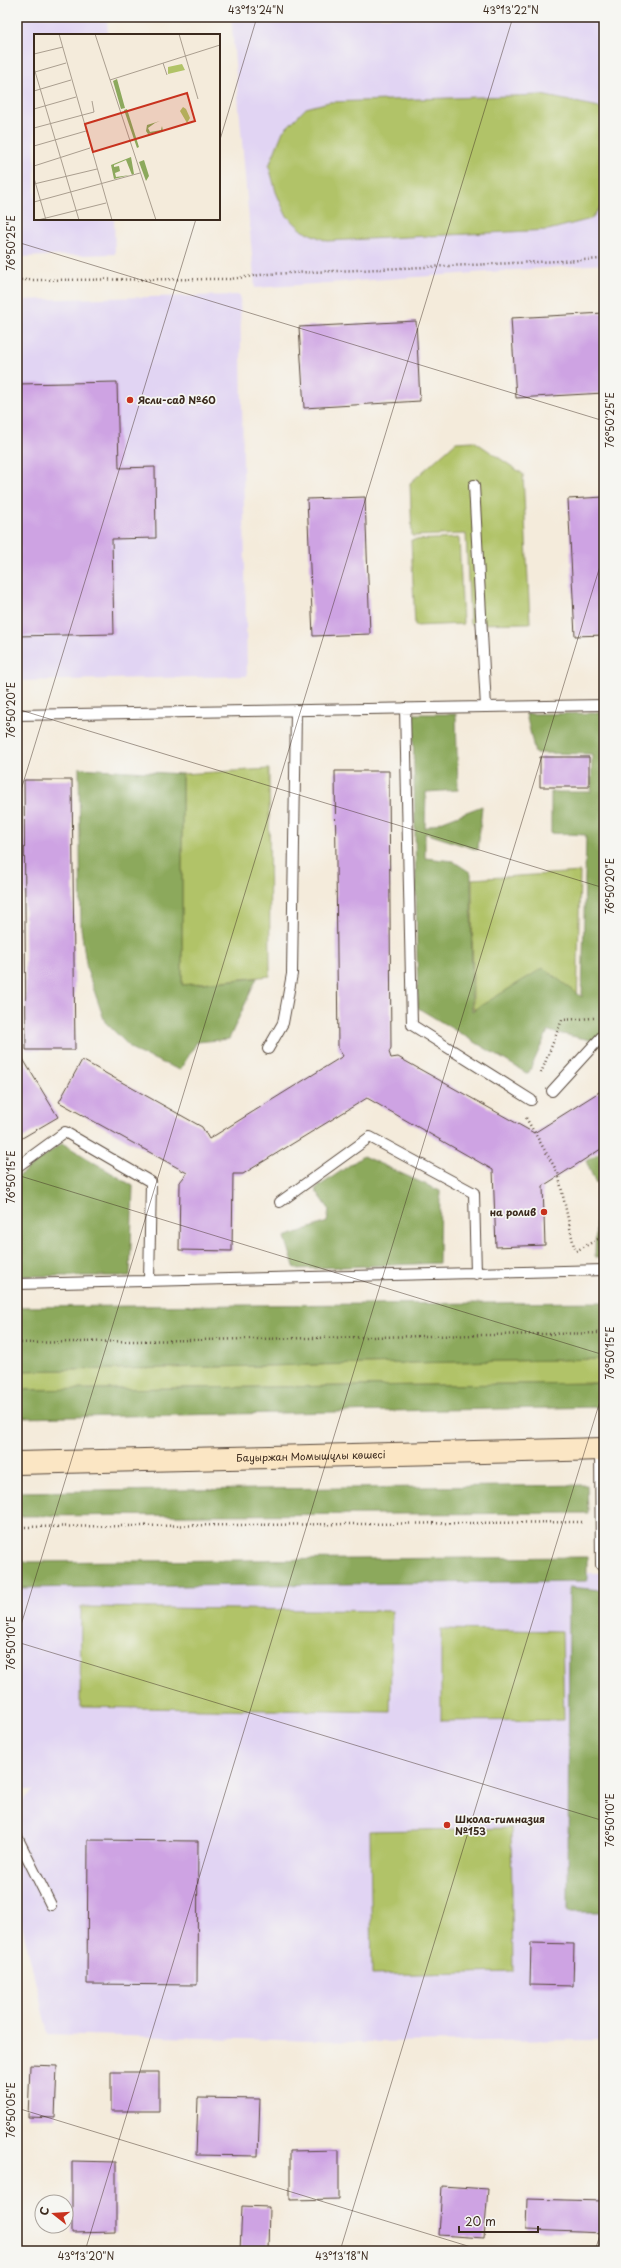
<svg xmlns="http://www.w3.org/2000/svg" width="621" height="2268" viewBox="0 0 621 2268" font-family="'Playpen Sans',sans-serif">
<rect width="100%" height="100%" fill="#f6f6f2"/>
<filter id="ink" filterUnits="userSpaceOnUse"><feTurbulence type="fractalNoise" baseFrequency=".025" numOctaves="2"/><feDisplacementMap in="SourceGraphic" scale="8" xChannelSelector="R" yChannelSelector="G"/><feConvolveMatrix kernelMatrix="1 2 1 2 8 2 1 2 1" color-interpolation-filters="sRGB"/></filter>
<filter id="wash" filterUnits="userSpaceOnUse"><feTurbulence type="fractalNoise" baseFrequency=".012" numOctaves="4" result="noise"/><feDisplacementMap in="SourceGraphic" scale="16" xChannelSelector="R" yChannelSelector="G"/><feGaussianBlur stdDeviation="0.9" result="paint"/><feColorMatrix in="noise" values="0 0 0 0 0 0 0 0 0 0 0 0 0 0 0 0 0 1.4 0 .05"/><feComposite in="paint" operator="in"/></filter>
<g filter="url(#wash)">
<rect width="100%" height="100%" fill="#f4ebdb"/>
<path fill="#e1d4f3" d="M 17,17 L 107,17 L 108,35 L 35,35 L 35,219 L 114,219 L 115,254 L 17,257 Z
M 231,17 L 604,17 L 604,264 L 255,288 Z
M 240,295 L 247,676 L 17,681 L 17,300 Z
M 604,1573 L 604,2040 L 355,2042 L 48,2034 L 17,1905 L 17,1806 L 34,1790 L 17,1790 L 17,1581 Z"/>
<path fill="#b1c367" stroke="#767642" d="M 541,95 L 599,107 L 604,112 L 604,203 L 591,219 L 548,230 L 327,241 L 303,231 L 286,215 L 276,192 L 269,166 L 283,131 L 306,108 L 329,102 Z
M 474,441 L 523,474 L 530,623 L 470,624 L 466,534 L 412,536 L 410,483 L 456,442 Z
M 459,538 L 463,624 L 415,626 L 411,540 Z
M 269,769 L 270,976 L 182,985 L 182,774 Z
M 580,872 L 577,1012 L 473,1009 L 472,879 Z
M 604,1359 L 604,1383 L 17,1390 L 17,1371 Z
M 81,1607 L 392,1611 L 390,1712 L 80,1707 Z
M 441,1629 L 562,1631 L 564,1720 L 441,1721 Z
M 511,1828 L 513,1972 L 372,1975 L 370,1831 Z"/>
<path fill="#8ca95c" stroke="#646a3d" d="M 604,713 L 604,1036 L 600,1042 L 548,1031 L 528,1074 L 418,1008 L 413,714 L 456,714 L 458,790 L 426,792 L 425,828 L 482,806 L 478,850 L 425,833 L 425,858 L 453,861 L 471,873 L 472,1011 L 543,968 L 582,997 L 586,835 L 551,833 L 551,792 L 591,792 L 592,754 L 535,753 L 526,714 Z
M 79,768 L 182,774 L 182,985 L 257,978 L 229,1039 L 197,1042 L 180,1070 L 134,1051 L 105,1022 L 87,970 L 81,928 Z
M 62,1143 L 133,1186 L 130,1276 L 17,1276 L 17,1177 Z
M 604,1150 L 604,1179 L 596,1184 L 586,1161 Z
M 363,1156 L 440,1191 L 439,1263 L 295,1269 L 285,1237 L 327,1222 L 329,1209 L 315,1189 Z
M 597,1190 L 604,1193 L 604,1257 L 595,1257 Z
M 604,1302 L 604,1359 L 17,1371 L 17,1307 Z
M 604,1383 L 604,1407 L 17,1418 L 17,1390 Z
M 587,1485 L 588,1513 L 17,1516 L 17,1492 Z
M 587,1557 L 587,1581 L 17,1588 L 17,1562 Z
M 569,1587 L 601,1590 L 604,1646 L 604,1897 L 601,1912 L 568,1912 Z"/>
<g id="blocks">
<path fill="#cea3e3" d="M 604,313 L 604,393 L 516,398 L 511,318 Z
M 416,321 L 420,401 L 304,408 L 299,327 Z
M 117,382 L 119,468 L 155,467 L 156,538 L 112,539 L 114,634 L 17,636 L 17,384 Z
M 365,497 L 370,634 L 313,636 L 307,499 Z
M 604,497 L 604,635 L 575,636 L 568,499 Z
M 540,757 L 589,757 L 589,787 L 540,787 Z
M 335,771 L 389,771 L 391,1048 L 389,1052 L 391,1058 L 398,1057 L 534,1133 L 604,1089 L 604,1147 L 543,1186 L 545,1245 L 496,1247 L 493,1170 L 367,1098 L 243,1174 L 233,1174 L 232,1251 L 179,1250 L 180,1182 L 187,1173 L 59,1102 L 82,1060 L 202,1127 L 209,1139 L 343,1056 L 338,1048 Z
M 24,780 L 72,780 L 75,1050 L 26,1050 Z
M 17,1049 L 58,1117 L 17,1141 Z
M 88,1840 L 198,1841 L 197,1985 L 87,1984 Z
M 531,1943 L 574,1944 L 573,1986 L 530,1985 Z
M 30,2065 L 57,2066 L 55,2118 L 28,2117 Z
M 111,2072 L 159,2072 L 159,2111 L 111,2111 Z
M 198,2098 L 260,2099 L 258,2156 L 196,2155 Z
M 339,2150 L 339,2199 L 290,2200 L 290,2151 Z
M 72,2161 L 116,2162 L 116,2232 L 72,2233 Z
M 442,2186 L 488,2189 L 484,2238 L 439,2235 Z
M 527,2199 L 604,2201 L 604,2233 L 526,2230 Z
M 242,2206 L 269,2207 L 268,2251 L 240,2251 Z"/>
</g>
</g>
<g filter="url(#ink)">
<use href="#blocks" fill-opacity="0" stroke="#57473a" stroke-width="1"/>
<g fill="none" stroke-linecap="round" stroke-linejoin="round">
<g stroke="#57473a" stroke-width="12">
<path id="service" d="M 474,485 L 486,707
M 405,708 L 412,1025 L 531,1100
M 17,715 L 604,705
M 268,1049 L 283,1023 L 292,974 L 296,710
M 552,1091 L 604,1034
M 17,1167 L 65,1132 L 151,1182 L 149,1281
M 280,1202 L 370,1137 L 474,1193 L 476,1274
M 17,1284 L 604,1270
M 600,1449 L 601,1565
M 17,1837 L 51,1905"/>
</g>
<g stroke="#57473a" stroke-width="24">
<g id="secondary">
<path id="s1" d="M 17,1463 L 604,1449"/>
</g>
</g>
<path stroke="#57473a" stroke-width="2.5" stroke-dasharray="1 3" stroke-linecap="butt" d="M 17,280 L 230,279 L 268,274 L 604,259
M 541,1073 L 562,1020 L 594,1018
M 526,1118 L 558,1173 L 575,1251
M 576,1251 L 604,1236
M 17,1343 L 604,1333
M 17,1527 L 582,1522"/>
<use href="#service" stroke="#fff" stroke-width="10"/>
<use href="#secondary" stroke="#fbe6c4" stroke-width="22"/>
</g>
</g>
<path fill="none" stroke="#3b2a1e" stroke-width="1" stroke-opacity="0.45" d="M 219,143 L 257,17M 17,242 L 604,421M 17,709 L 604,888M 17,803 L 196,219M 17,1175 L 604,1355M 17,1638 L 513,17M 17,1642 L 604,1821M 17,2108 L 484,2251M 85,2251 L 604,553M 340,2251 L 604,1388M 595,2251 L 604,2222"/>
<g fill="#c8321e" stroke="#f6f6f2" stroke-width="1.5">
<circle cx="130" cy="400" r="4"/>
<circle cx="544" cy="1212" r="4"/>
<circle cx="447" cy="1825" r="4"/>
</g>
<g text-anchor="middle" stroke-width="3.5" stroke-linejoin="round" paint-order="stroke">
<g font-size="10" font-weight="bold" fill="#3b2a1e" stroke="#f6f6f2" text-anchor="start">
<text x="138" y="404">Ясли-сад №60</text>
<text x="536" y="1216" text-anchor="end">на ролив</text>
<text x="455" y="1823">Школа-гимназия<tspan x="455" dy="12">№153</tspan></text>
</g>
<g font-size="10" fill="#3b2a1e" stroke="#f6f6f2">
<text dy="4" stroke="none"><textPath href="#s1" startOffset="294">Бауыржан Момышұлы көшесі</textPath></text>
</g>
</g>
<g transform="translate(34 34)">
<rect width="186" height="186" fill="#f4ebdb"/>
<path d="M 148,30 L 151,36 L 134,40 L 134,33 ZM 149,73 L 152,75 L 156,84 L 153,89 L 146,77 Z" fill="#b1c367"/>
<path d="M 83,45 L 91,74 L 87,75 L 79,47 ZM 93,75 L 105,113 L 103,114 L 90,76 ZM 126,87 L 121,89 L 123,91 L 121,89 L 114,94 L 116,98 L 127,96 L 128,92 L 129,97 L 114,100 L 112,97 L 113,91 ZM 97,123 L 100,140 L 98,141 L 92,126 L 80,131 L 80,133 L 85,132 L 86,137 L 81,139 L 82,143 L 96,141 L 80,145 L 77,131 ZM 110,126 L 115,142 L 112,147 L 105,128 Z" fill="#8ca95c"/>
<path fill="none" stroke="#aa9e8f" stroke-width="1" d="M 25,0 L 78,186M 61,0 L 122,186M 145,0 L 164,65M 0,20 L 29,13M 129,29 L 133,41M 0,34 L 45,186M 1,38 L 32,29M 76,46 L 186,11M 0,57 L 37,46M 0,75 L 42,63M 0,94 L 60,78 L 58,67M 0,112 L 52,97M 0,132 L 56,114M 0,144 L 12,186M 0,150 L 63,135M 0,168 L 106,139M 4,186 L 72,169"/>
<path fill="#c8321e" fill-opacity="0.15" stroke="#c8321e" stroke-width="2" d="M 153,59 L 161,87 L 59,118 L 51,90 Z"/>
<rect width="186" height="186" fill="none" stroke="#3b2a1e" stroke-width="2"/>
</g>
<rect width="621" height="2268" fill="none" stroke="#f6f6f2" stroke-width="44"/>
<g transform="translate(54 2214) rotate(287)"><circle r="19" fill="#f6f6f2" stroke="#aba49d"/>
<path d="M0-3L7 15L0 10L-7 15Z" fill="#c8321e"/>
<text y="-6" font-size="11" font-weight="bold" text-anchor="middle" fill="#3b2a1e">С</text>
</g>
<path d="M459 2226v6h79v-6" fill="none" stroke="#3b2a1e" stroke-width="2"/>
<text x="465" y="2226" font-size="12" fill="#3b2a1e" stroke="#f6f6f2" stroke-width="3" paint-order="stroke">20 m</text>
<rect x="22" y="22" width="577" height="2224" fill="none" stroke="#3b2a1e" stroke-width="1.5"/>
<g font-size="10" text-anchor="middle" fill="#3b2a1e">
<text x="256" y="14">43°13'24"N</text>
<text x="511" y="14">43°13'22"N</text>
<text transform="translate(11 243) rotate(-90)" y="4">76°50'25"E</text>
<text transform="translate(610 420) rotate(-90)" y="4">76°50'25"E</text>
<text transform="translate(11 710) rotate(-90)" y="4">76°50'20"E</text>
<text transform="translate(610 886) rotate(-90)" y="4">76°50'20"E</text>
<text transform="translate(11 1177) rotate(-90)" y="4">76°50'15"E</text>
<text transform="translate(610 1353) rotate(-90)" y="4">76°50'15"E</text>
<text transform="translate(11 1643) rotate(-90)" y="4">76°50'10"E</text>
<text transform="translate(610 1820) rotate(-90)" y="4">76°50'10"E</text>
<text transform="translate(11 2110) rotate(-90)" y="4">76°50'05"E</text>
<text x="86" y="2260">43°13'20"N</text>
<text x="342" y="2260">43°13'18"N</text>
</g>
</svg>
